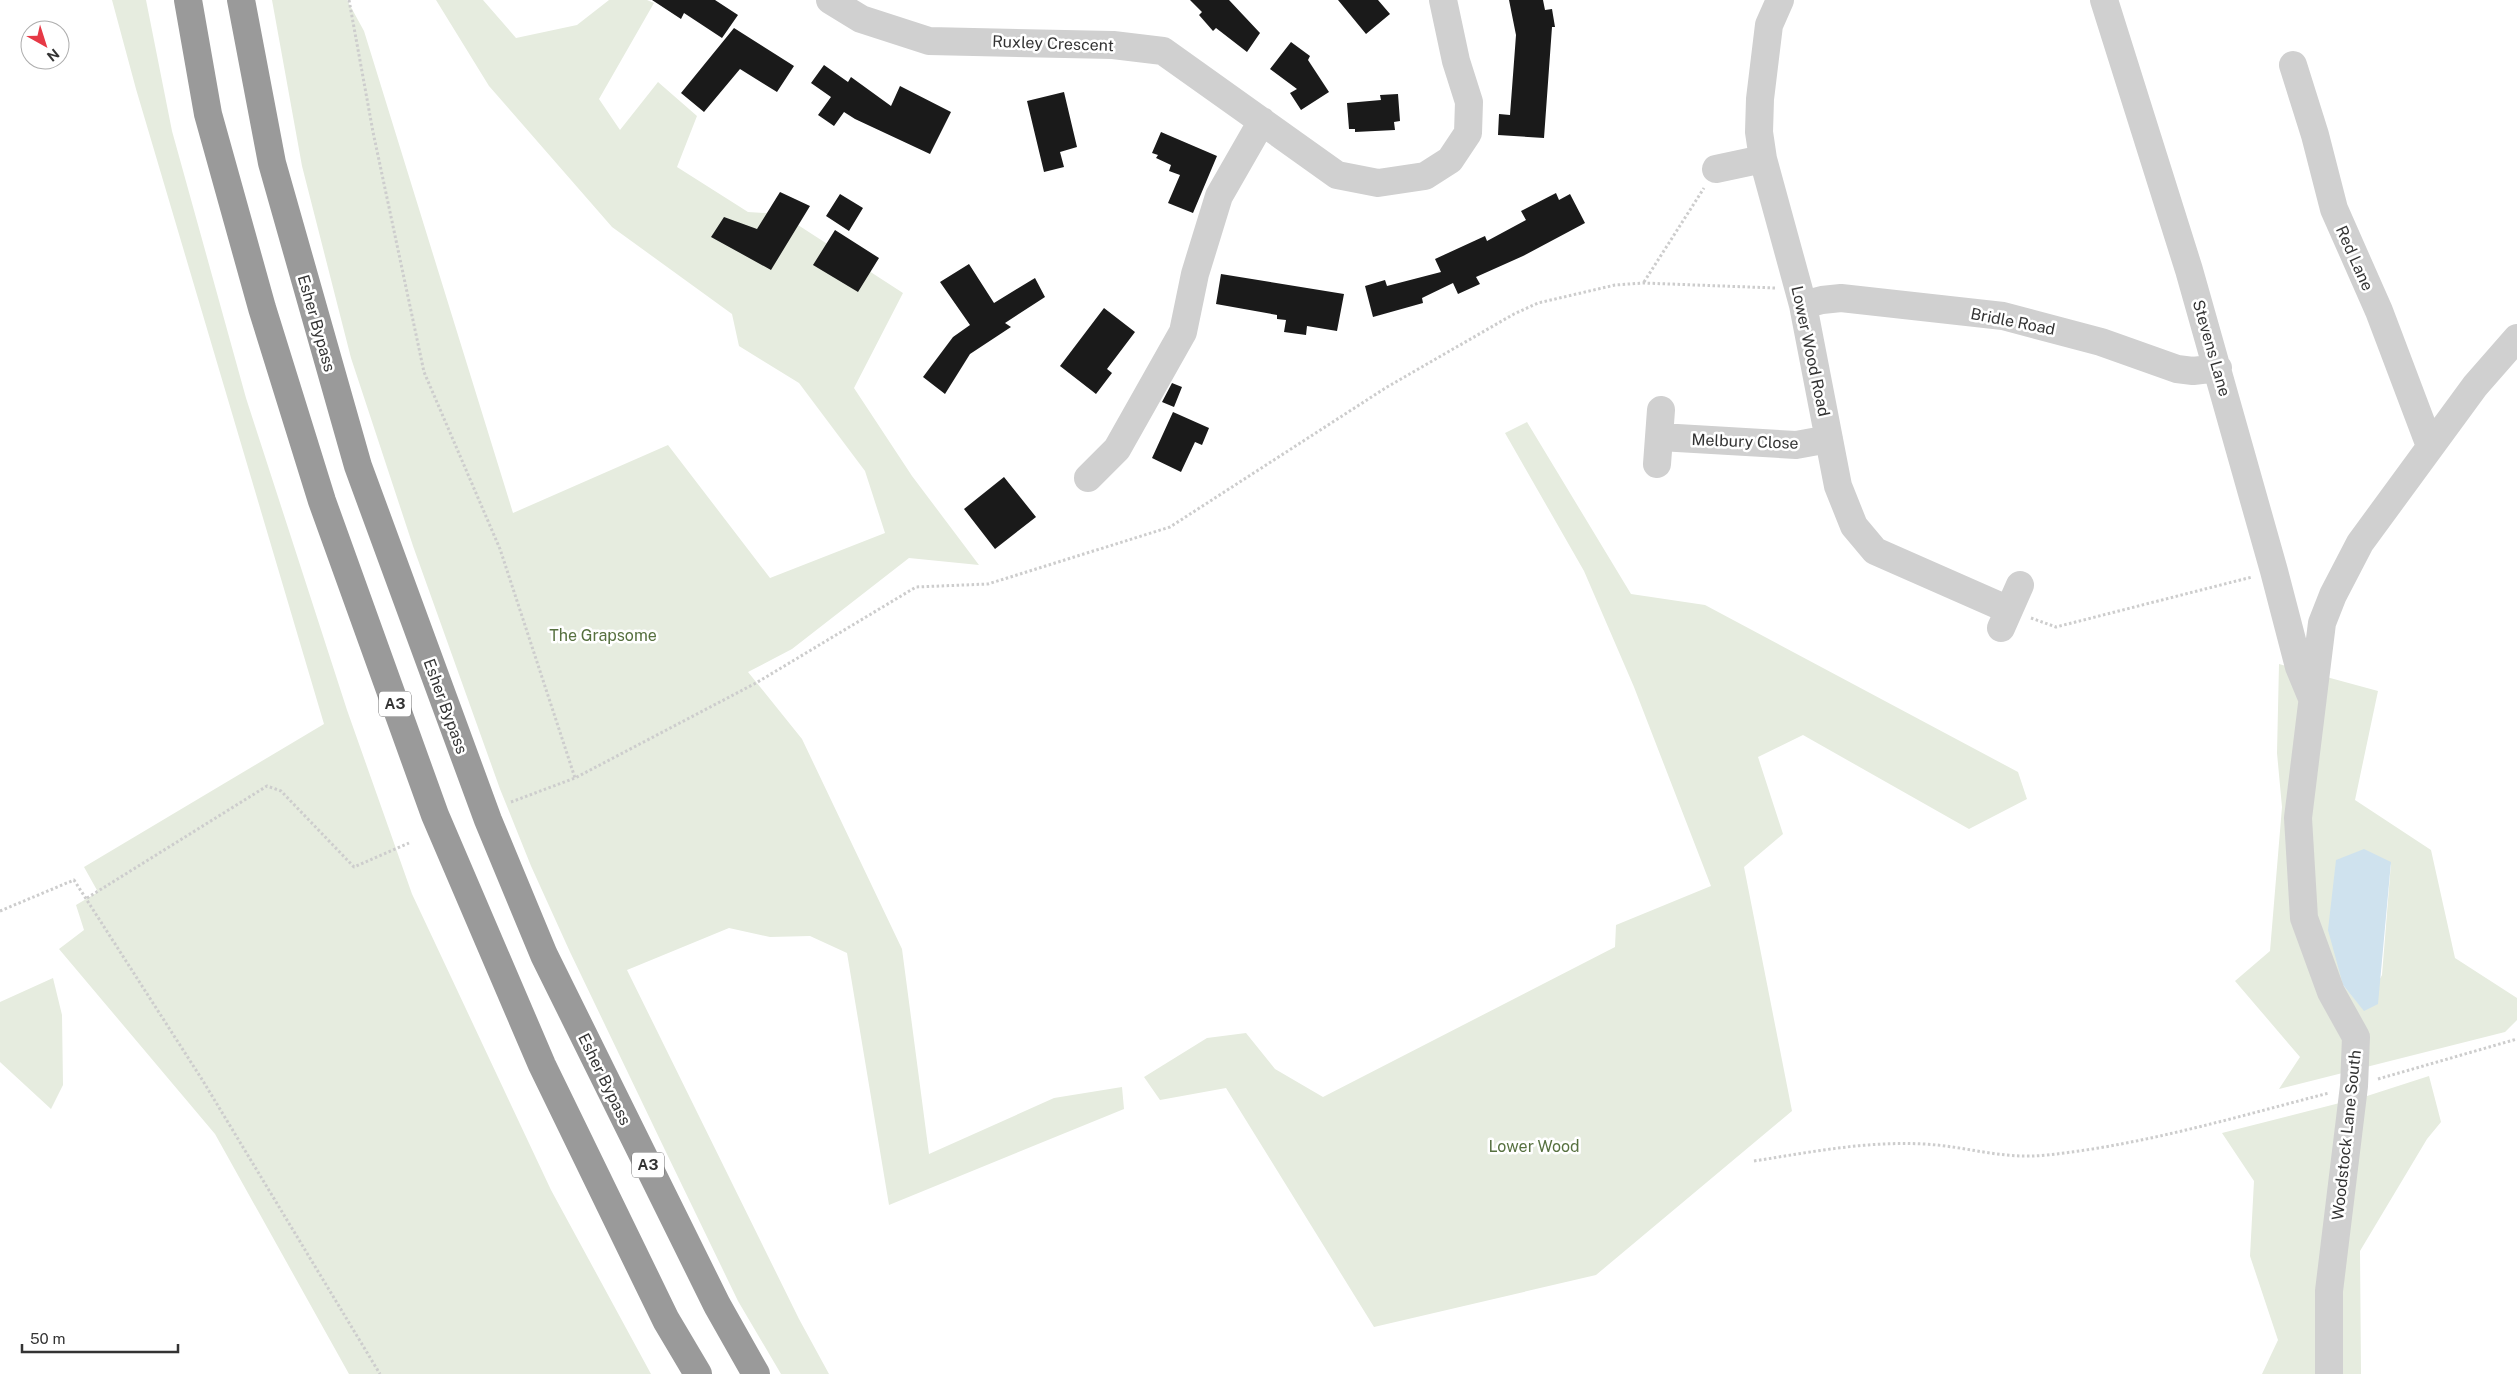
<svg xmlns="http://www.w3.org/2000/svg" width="2517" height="1374" viewBox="0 0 2517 1374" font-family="'Public Sans',sans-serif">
<rect width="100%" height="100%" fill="#fff"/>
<path fill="#e6ecdf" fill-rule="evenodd" d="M 112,0 L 146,0 L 172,131 L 246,398 L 347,710 L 412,894 L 551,1190 L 651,1374 L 349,1374 L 215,1134 L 59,949 L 84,930 L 76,905 L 98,892 L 84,867 L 324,724 L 136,89 Z
M 272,0 L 347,0 L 364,31 L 513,513 L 668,445 L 770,578 L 885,533 L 865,471 L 799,383 L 739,346 L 732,314 L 612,227 L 489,86 L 436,0 L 483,0 L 516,38 L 577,25 L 609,0 L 647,0 L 654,3 L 599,99 L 620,130 L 658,82 L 697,116 L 677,167 L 748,212 L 781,214 L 903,293 L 854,388 L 912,476 L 979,565 L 909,558 L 792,649 L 748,672 L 802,739 L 902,949 L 929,1154 L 1054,1098 L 1122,1087 L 1124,1109 L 889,1205 L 847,953 L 810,936 L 770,937 L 729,928 L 627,970 L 799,1319 L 829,1374 L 781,1374 L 738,1301 L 665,1150 L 570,952 L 531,866 L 500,789 L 413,546 L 351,358 L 302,166 Z
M 1527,422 L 1631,594 L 1705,605 L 2018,772 L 2027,799 L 1969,829 L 1803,735 L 1758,757 L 1783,834 L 1744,867 L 1792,1111 L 1596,1275 L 1374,1327 L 1226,1088 L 1160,1100 L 1144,1077 L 1207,1038 L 1246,1033 L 1275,1069 L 1323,1097 L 1615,947 L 1616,925 L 1711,886 L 1634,687 L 1584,571 L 1505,433 Z
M 2279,664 L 2378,691 L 2355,800 L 2431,850 L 2455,958 L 2517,998 L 2517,1020 L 2505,1032 L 2279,1089 L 2300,1057 L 2235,981 L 2270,951 L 2282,807 L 2277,753 ZM 2391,863 L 2382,975 L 2364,1010 L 2343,985 Z
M 53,978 L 62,1015 L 63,1085 L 51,1109 L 0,1062 L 0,1002 Z
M 2429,1076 L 2441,1122 L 2427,1139 L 2360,1251 L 2361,1374 L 2262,1374 L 2278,1340 L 2250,1256 L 2254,1181 L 2222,1133 L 2367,1096 Z"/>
<path fill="#cfe2ee" d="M 2364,849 L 2391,862 L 2378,1004 L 2364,1011 L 2343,985 L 2328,930 L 2336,860 Z"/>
<path fill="#1a1a1a" d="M 652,0 L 715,0 L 738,15 L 722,38 L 684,13 L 681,19 Z
M 1190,0 L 1229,0 L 1260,33 L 1247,52 L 1216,28 L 1213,31 L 1199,15 L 1202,12 Z
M 1338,0 L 1378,0 L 1390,14 L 1366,34 Z
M 1509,0 L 1543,0 L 1545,10 L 1552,9 L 1555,27 L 1552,27 L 1544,138 L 1498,135 L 1499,114 L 1510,115 L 1516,35 Z
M 734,28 L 794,66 L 777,92 L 740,69 L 704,112 L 681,93 Z
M 1291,42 L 1310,56 L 1308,60 L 1329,92 L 1301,110 L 1290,93 L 1297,89 L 1270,69 Z
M 824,65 L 848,82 L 851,77 L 891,106 L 900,86 L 951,112 L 930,154 L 855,119 L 844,112 L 834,126 L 818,115 L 831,97 L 811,83 Z
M 1064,92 L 1077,147 L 1060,152 L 1064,167 L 1044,172 L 1027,101 Z
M 1398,94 L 1400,121 L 1394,122 L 1395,130 L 1355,132 L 1355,129 L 1349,129 L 1347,103 L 1381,100 L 1380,95 Z
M 1161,132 L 1217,156 L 1193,213 L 1168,203 L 1180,175 L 1169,171 L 1171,165 L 1156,158 L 1158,155 L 1152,153 Z
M 780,192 L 810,206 L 771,270 L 711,237 L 724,217 L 757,229 Z
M 1556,193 L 1559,200 L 1570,194 L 1585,223 L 1523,256 L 1476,277 L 1480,284 L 1458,294 L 1453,283 L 1422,298 L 1423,303 L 1373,317 L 1365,286 L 1385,280 L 1387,286 L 1441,272 L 1435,259 L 1485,236 L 1487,241 L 1526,220 L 1521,211 Z
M 840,194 L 863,208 L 849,231 L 826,216 Z
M 835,230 L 879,258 L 858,292 L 813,265 Z
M 969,264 L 994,303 L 1035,278 L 1045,297 L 1005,323 L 1011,327 L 970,354 L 945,394 L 923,377 L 953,337 L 970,325 L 940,282 Z
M 1221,274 L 1344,294 L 1337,331 L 1307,326 L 1306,335 L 1284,332 L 1286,320 L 1277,319 L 1277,315 L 1216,304 Z
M 1104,308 L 1135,332 L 1107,369 L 1112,373 L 1096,394 L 1060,366 Z
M 1172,383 L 1182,387 L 1174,407 L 1162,402 Z
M 1173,412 L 1209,428 L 1202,445 L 1195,442 L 1181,472 L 1152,458 Z
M 1004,477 L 1036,517 L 995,549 L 964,509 Z"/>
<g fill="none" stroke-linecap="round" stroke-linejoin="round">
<path stroke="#cdcdcd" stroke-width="3" stroke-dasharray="2.5 2.5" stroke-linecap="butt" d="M 349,0 L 373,132 L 424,372 L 500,549 L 575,778
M 1644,282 L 1704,188
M 2031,618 L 2056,627 L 2252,577
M 511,802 L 575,778 L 756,683 L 916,587 L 988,584 L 1170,527 L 1387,387 L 1514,314 L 1538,303 L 1615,285 L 1643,283 L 1775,288
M 87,898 L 267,786 L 281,791 L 354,867 L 409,843
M 0,911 L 74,880 L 203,1081 L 380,1374
M 2378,1079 L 2517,1039
M 1754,1161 C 1811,1152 1866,1141 1923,1144 C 1967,1146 2001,1160 2047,1155 C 2143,1145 2236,1117 2329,1093"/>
<path stroke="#d0d0d0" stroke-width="28" d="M 830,0 L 861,19 L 929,41 L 1113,45 L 1163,51 L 1337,175 L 1378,183 L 1425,176 L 1450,160 L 1468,133 L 1469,102 L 1456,61 L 1443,0
M 1780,0 L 1769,25 L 1760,99 L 1759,132 L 1763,159 L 1803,305 L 1838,486 L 1854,526 L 1875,551 L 2009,610
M 2104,0 L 2189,270 L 2274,571 L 2299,667 L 2311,696
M 2293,65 L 2315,135 L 2334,209 L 2379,311 L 2430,446
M 1716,169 L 1763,159
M 1803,305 L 1822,300 L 1841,298 L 2003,316 L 2101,342 L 2177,369 L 2193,371 L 2218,368
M 1660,437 L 1796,445 L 1829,439
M 1657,464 L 1661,410
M 1088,478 L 1117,449 L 1183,332 L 1195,274 L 1219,196 L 1262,121
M 2001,628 L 2020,585
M 2329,1374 L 2329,1291 L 2354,1086 L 2356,1037 L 2331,992 L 2304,918 L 2298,818 L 2322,623 L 2333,595 L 2360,543 L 2475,386 L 2517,338"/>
<path stroke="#9a9a9a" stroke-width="28" d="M 188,0 L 208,114 L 262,308 L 322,501 L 435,815 L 542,1065 L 666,1320 L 698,1374
M 241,0 L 272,163 L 358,466 L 488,820 L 544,955 L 717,1305 L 756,1374"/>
</g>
<g text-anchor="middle" stroke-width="5" stroke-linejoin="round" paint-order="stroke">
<g fill="#fff" stroke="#707070" stroke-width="1">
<rect x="379" y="691.5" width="32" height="25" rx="4"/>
<rect x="632" y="1152.5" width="32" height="25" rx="4"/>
</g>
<g font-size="15" font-weight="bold" fill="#333">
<text x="395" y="709">A3</text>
<text x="648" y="1170">A3</text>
</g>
<g font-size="16" fill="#333" stroke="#fff">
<text transform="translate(1053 43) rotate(2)" y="6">Ruxley Crescent</text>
<text transform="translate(2355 258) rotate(66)" y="6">Red Lane</text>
<text transform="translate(2013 321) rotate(11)" y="6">Bridle Road</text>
<text transform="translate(317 323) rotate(74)" y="6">Esher Bypass</text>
<text transform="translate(2212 348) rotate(74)" y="6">Stevens Lane</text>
<text transform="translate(1811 351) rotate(78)" y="6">Lower Wood Road</text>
<text transform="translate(1745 441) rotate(2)" y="6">Melbury Close</text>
<text transform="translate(446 706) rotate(70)" y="6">Esher Bypass</text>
<text transform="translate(605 1079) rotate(64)" y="6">Esher Bypass</text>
<text transform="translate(2346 1135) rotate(-84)" y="6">Woodstock Lane South</text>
</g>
<g font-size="16" fill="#56703f" stroke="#fff">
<text x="603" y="641">The Grapsome</text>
<text x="1534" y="1152">Lower Wood</text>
</g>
</g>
<g transform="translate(45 45) rotate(141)"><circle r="24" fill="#ffffff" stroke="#adadad"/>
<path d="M0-4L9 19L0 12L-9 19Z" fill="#e63946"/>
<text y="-8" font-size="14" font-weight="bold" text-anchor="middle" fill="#333333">N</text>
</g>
<path d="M22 1344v8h156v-8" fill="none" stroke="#333333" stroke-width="2.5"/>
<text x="30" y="1344" font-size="15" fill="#333333" stroke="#ffffff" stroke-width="4" paint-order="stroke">50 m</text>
</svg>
